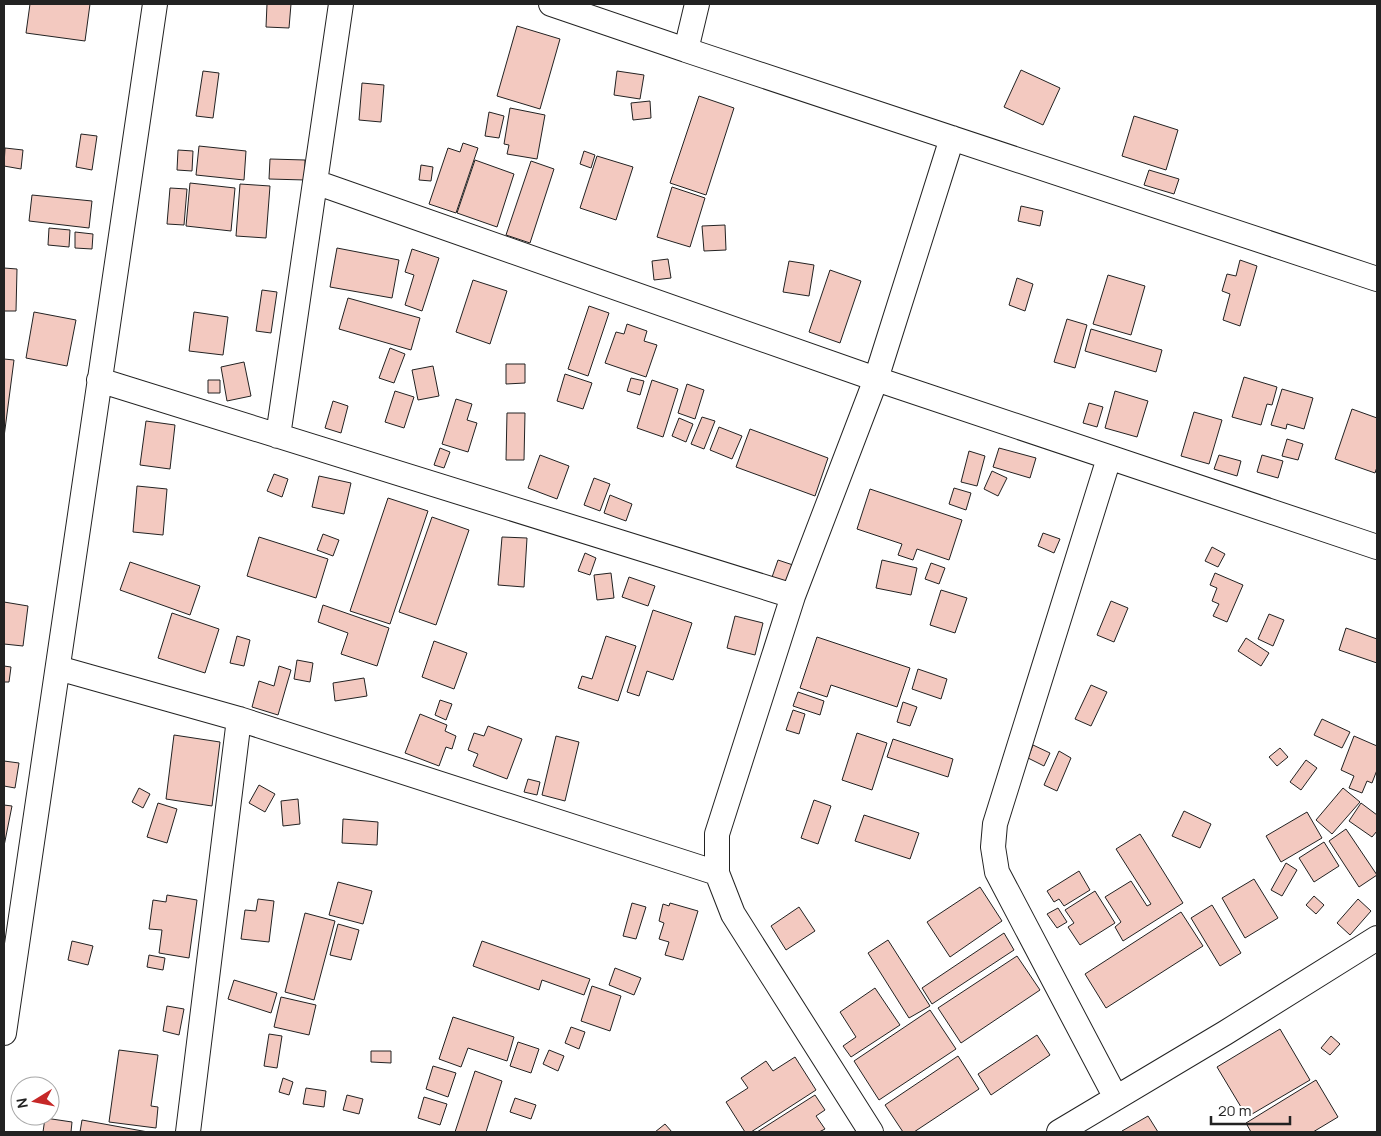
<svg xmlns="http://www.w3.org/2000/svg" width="1381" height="1136" viewBox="0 0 1381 1136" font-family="Manrope,sans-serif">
<rect width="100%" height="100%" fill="#fff"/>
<path fill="#f3c9c0" stroke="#222" d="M 30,4 L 90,4 L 85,41 L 26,33 Z
M 267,4 L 291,4 L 289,28 L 266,27 Z
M 517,26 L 560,39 L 540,109 L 497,96 Z
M 1021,70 L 1060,88 L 1043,125 L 1004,107 Z
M 203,71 L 219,73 L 213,118 L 196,116 Z
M 617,71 L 644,75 L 640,99 L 614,95 Z
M 362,83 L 384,85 L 381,122 L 359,120 Z
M 699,96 L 734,108 L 706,195 L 670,183 Z
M 650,101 L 651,118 L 633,120 L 631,103 Z
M 510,108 L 545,115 L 537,159 L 507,154 L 509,145 L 504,144 Z
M 489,112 L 504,116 L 499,138 L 485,136 Z
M 1134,116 L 1178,130 L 1166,170 L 1122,156 Z
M 81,134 L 97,136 L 92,170 L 76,167 Z
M 463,143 L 478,148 L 456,213 L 429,204 L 448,148 L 460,152 Z
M 199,146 L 246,151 L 244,180 L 196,175 Z
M 5,148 L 23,150 L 21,169 L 4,166 Z
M 178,150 L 193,151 L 192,171 L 177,170 Z
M 584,151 L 595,155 L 591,168 L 580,164 Z
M 597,156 L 633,167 L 616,220 L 580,208 Z
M 270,159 L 305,160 L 305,180 L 269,179 Z
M 475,160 L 514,174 L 497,227 L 457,213 Z
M 531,161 L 554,169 L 530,243 L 506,235 Z
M 421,165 L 433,167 L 431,181 L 419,180 Z
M 1149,170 L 1179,179 L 1174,194 L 1144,185 Z
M 190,183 L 235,188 L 231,231 L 186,226 Z
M 240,184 L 270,186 L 266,238 L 236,236 Z
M 672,187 L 705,198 L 690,247 L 657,237 Z
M 170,188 L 187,189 L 184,225 L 167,224 Z
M 32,195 L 92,201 L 89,228 L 29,221 Z
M 1021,206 L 1043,211 L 1040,226 L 1018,221 Z
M 725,225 L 726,250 L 704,251 L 702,226 Z
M 49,228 L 70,230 L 69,247 L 48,245 Z
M 75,232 L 93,234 L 92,249 L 75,248 Z
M 337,248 L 399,260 L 392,298 L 330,287 Z
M 412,249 L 439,258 L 422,311 L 405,305 L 414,275 L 405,272 Z
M 668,259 L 671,278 L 654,280 L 652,261 Z
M 1240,260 L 1257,266 L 1240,326 L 1223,320 L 1230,294 L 1222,291 L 1227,274 L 1236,276 Z
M 789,261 L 814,265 L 809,296 L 783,292 Z
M 4,268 L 17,269 L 16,311 L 4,311 Z
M 830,270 L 861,281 L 840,343 L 809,332 Z
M 1108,275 L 1145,286 L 1131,335 L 1093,324 Z
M 1017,278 L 1033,284 L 1025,311 L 1009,305 Z
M 473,280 L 507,291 L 490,344 L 456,332 Z
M 262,290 L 277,292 L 271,333 L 256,331 Z
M 348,298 L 420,318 L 411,350 L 339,329 Z
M 589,306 L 609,313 L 588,376 L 568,369 Z
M 34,312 L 76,320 L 67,366 L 26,358 Z
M 194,312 L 228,317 L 223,355 L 189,351 Z
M 1067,319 L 1087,325 L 1075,368 L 1054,362 Z
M 627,324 L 647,331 L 644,341 L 657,345 L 646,377 L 605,363 L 616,332 L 624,334 Z
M 1091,329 L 1162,350 L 1156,372 L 1085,351 Z
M 390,348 L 405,354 L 394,383 L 379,378 Z
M 4,359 L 14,360 L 4,437 Z
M 244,362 L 251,396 L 227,401 L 221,367 Z
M 506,364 L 525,364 L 525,383 L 506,384 Z
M 433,366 L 439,396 L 418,400 L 412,370 Z
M 565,374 L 592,383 L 583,409 L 557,401 Z
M 1244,377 L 1277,387 L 1272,405 L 1267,404 L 1261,425 L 1232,417 Z
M 631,378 L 644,381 L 640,395 L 627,391 Z
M 208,380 L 220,380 L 220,393 L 208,393 Z
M 652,380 L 678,389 L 663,437 L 637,428 Z
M 687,384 L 704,390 L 695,419 L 678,413 Z
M 1282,389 L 1313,398 L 1304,429 L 1287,424 L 1286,429 L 1271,425 Z
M 395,391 L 414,397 L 404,428 L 385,422 Z
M 1115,391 L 1148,401 L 1137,437 L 1105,428 Z
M 456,399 L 472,404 L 467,420 L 477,423 L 468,452 L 442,444 Z
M 333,401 L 348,406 L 341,433 L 325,428 Z
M 1089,403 L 1103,407 L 1097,427 L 1083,423 Z
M 1352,409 L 1377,418 L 1377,467 L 1375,473 L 1335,459 Z
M 1194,412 L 1222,420 L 1209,464 L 1181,456 Z
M 507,413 L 525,413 L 524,460 L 506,460 Z
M 702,417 L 715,421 L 704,449 L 691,444 Z
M 679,418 L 693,424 L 686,442 L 672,436 Z
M 146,421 L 175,425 L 170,469 L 140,465 Z
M 719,427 L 742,436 L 732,459 L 710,450 Z
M 750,429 L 828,458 L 815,496 L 736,467 Z
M 1287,439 L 1303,444 L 1298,460 L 1282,456 Z
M 440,448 L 450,452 L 444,468 L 434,465 Z
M 999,448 L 1036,458 L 1030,478 L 993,467 Z
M 969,451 L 985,456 L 977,486 L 961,482 Z
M 540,455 L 569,466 L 557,499 L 528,488 Z
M 1219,455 L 1241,461 L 1237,476 L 1214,469 Z
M 1262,455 L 1283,461 L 1278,478 L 1257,472 Z
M 992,471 L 1007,478 L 998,496 L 984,489 Z
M 274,474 L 288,479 L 282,497 L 267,491 Z
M 319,476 L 351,483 L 344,514 L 312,507 Z
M 594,478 L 610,484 L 600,511 L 584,505 Z
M 137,486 L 167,489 L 163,535 L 133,532 Z
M 954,488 L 971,493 L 966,510 L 949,504 Z
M 870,489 L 962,520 L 949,560 L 917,549 L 913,560 L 898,555 L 902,544 L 857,529 Z
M 610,495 L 632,504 L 626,521 L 604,513 Z
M 388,498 L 428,511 L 390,624 L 350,611 Z
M 432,517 L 469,530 L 436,625 L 399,612 Z
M 1043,533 L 1060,539 L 1054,553 L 1038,546 Z
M 323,534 L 339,540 L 333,556 L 317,550 Z
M 259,537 L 328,559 L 316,598 L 247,576 Z
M 502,537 L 527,538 L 524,587 L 498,585 Z
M 1212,547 L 1225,554 L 1218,567 L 1205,561 Z
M 585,553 L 596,558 L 590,575 L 578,571 Z
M 778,560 L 793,565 L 786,585 L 771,580 Z
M 882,560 L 917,568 L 911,595 L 876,588 Z
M 130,562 L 200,586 L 190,615 L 120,590 Z
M 931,563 L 945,568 L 939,584 L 925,579 Z
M 611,573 L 614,598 L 597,600 L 594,575 Z
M 1215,573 L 1243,585 L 1227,622 L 1213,616 L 1219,604 L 1212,601 L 1217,588 L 1210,585 Z
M 629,577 L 655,586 L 648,606 L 622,597 Z
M 941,590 L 967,598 L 955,633 L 930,625 Z
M 1111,601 L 1128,608 L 1114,642 L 1097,635 Z
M 4,602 L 28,606 L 23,646 L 4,644 Z
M 323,605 L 389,628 L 377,666 L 341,654 L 348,633 L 318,622 Z
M 653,610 L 692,623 L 673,680 L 647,671 L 639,696 L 627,692 Z
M 172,613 L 219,629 L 205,673 L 158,658 Z
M 1269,614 L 1284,620 L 1273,646 L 1258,639 Z
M 735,616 L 763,623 L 755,655 L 727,648 Z
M 1346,628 L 1377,639 L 1377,663 L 1339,650 Z
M 237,636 L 250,640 L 244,666 L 230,663 Z
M 606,636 L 636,646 L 618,701 L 578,688 L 582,676 L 592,679 Z
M 817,637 L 910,668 L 897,707 L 831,685 L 827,697 L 800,688 Z
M 1246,638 L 1269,653 L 1261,666 L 1238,651 Z
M 434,641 L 467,653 L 454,689 L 422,677 Z
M 297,660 L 313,663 L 310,682 L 294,679 Z
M 4,666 L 11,667 L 9,682 L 4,682 Z
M 279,666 L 291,670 L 278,715 L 252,707 L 259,681 L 274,686 Z
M 918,669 L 947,679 L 941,699 L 912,689 Z
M 364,678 L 367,696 L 335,701 L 333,683 Z
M 1091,685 L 1107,692 L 1091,726 L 1075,719 Z
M 798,692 L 824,701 L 820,715 L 793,706 Z
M 440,700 L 452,704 L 446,720 L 435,715 Z
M 903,702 L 917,707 L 910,726 L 897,722 Z
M 793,710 L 805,714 L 799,734 L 786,730 Z
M 420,714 L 447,725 L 445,731 L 456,736 L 452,749 L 446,747 L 439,766 L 405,753 Z
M 1322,719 L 1350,732 L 1342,748 L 1314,735 Z
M 488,726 L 522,739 L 507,779 L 473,766 L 478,754 L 468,750 L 474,733 L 484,736 Z
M 857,733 L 887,743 L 872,790 L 842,780 Z
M 174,735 L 220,742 L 212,806 L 166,799 Z
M 556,736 L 579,742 L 565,801 L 542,795 Z
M 1354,736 L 1377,746 L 1377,770 L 1372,783 L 1367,781 L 1362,793 L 1349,788 L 1354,776 L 1341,770 Z
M 893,739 L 953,759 L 948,777 L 887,757 Z
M 1033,745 L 1050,753 L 1044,766 L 1028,758 Z
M 1280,748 L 1288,757 L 1277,766 L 1269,757 Z
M 1059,751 L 1071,758 L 1057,791 L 1044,785 Z
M 1306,760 L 1317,768 L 1301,790 L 1290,782 Z
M 4,761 L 19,763 L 15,788 L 4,786 Z
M 528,779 L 540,782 L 537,795 L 524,792 Z
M 259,785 L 275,794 L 265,812 L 249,803 Z
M 139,788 L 150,794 L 143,808 L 132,802 Z
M 1343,788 L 1360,802 L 1332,834 L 1316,820 Z
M 298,799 L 300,824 L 283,826 L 281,801 Z
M 814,800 L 831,806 L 818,844 L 801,838 Z
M 158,803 L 177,809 L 167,843 L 147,837 Z
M 1361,803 L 1377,815 L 1377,831 L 1372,837 L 1349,821 Z
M 4,805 L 12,806 L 4,846 Z
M 1184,811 L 1211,824 L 1200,848 L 1172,836 Z
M 1307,812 L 1322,838 L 1281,862 L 1266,836 Z
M 864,815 L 919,833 L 910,859 L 855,841 Z
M 343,819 L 378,822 L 377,845 L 342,843 Z
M 1346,829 L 1377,875 L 1359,887 L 1329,841 Z
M 1140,834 L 1183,903 L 1123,941 L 1115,927 L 1121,922 L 1105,897 L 1131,881 L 1147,906 L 1151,904 L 1116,849 Z
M 1324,842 L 1339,866 L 1314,882 L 1299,858 Z
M 1286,863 L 1297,870 L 1282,896 L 1271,890 Z
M 1079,871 L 1090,890 L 1064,906 L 1059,899 L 1054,902 L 1047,891 Z
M 1254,879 L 1278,918 L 1245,938 L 1222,898 Z
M 338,882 L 372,891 L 363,924 L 329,915 Z
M 980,887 L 1002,921 L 950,957 L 927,922 Z
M 1095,891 L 1115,923 L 1080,945 L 1068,927 L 1074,923 L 1065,910 Z
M 167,895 L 197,900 L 189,958 L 159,953 L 162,930 L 149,929 L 153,900 L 166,902 Z
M 1314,896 L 1324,905 L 1316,914 L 1306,905 Z
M 258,899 L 274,901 L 269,942 L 241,939 L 245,910 L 256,911 Z
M 1358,899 L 1371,911 L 1350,935 L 1337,923 Z
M 632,903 L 646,907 L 636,939 L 623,936 Z
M 670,903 L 698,911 L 683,960 L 665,955 L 669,942 L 659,939 L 664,923 L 659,921 L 663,904 L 669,906 Z
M 1212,905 L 1241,953 L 1220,966 L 1191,918 Z
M 799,907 L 815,931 L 786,950 L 771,926 Z
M 1058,908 L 1067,922 L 1057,928 L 1047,914 Z
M 1181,912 L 1203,946 L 1106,1008 L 1085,974 Z
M 305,913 L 335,921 L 314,1000 L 285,992 Z
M 338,924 L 359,930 L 351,960 L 330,955 Z
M 1004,933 L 1014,950 L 932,1004 L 922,988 Z
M 888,940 L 930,1006 L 909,1018 L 868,953 Z
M 72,941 L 93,946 L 88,965 L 68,960 Z
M 482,941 L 590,979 L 584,995 L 542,980 L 539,990 L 473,966 Z
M 149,955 L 165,958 L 163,970 L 147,967 Z
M 1017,956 L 1040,990 L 961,1043 L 938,1008 Z
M 615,968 L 641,978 L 634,995 L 609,985 Z
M 234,980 L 277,993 L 271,1013 L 228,999 Z
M 592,986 L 621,996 L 610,1031 L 581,1021 Z
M 875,988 L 900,1025 L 851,1057 L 843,1046 L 856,1037 L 840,1012 Z
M 281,997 L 316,1005 L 309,1035 L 274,1027 Z
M 167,1006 L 184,1009 L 179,1035 L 163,1031 Z
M 930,1010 L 956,1049 L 879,1100 L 854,1061 Z
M 453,1017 L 514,1037 L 507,1061 L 468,1048 L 461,1067 L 439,1059 Z
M 571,1027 L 585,1032 L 579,1049 L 565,1043 Z
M 1280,1029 L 1310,1080 L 1247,1117 L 1217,1067 Z
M 269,1034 L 282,1036 L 277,1068 L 264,1066 Z
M 1037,1035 L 1050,1055 L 991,1095 L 978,1074 Z
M 1331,1036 L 1340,1044 L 1330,1055 L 1321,1048 Z
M 518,1042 L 539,1049 L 531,1073 L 510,1066 Z
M 119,1050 L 158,1055 L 151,1106 L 158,1107 L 156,1128 L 109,1122 Z
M 549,1050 L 564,1056 L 558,1071 L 543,1064 Z
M 371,1051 L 391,1051 L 391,1063 L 371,1062 Z
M 958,1056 L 979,1089 L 914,1132 L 903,1132 L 885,1105 Z
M 795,1057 L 816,1090 L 751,1132 L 745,1132 L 726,1102 L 748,1088 L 741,1078 L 766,1061 L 773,1071 Z
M 433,1066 L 456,1073 L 448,1097 L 426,1089 Z
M 475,1071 L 502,1081 L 486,1132 L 455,1132 Z
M 283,1078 L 293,1082 L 289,1095 L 279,1092 Z
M 1316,1080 L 1338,1117 L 1313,1132 L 1251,1132 L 1246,1123 Z
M 306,1088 L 326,1091 L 324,1107 L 303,1104 Z
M 347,1095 L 363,1099 L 359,1114 L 343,1110 Z
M 815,1095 L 825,1110 L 816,1116 L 825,1129 L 819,1132 L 757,1132 Z
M 424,1097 L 447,1104 L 440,1125 L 418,1118 Z
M 515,1098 L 536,1105 L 531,1119 L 510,1112 Z
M 1148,1116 L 1158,1132 L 1123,1132 L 1122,1131 Z
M 45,1118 L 72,1122 L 71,1132 L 43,1132 Z
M 82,1120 L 148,1132 L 80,1132 Z
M 665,1124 L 672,1132 L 655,1132 Z"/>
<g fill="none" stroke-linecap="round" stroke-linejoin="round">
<g stroke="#222" stroke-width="26">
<path id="street" d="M 551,4 L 686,50
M 697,4 L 686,50 L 1377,279
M 315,182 L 876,379 L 1377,547
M 99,380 L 793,596
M 278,436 L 341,4
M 1109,458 L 995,824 L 993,847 L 997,872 L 1116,1098
M 58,668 L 239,719 L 717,873
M 4,1033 L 155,4
M 188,1132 L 239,719
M 871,1132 L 733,914 L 717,873 L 717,834 L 793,596 L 876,379 L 952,138
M 1059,1132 L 1225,1033 L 1377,938"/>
</g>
<use href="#street" stroke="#fff" stroke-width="24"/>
</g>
<rect width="1381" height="1136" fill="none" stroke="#222222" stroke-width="10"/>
<g transform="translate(35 1101) rotate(260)"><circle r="24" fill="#ffffff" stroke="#a7a7a7"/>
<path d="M0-4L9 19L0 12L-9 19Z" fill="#c62828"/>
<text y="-8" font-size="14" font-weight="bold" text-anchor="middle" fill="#222222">N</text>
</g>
<path d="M1211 1116v8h79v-8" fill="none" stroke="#222222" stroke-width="2.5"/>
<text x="1218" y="1116" font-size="15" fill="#222222" stroke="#ffffff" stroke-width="4" paint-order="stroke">20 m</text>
</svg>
